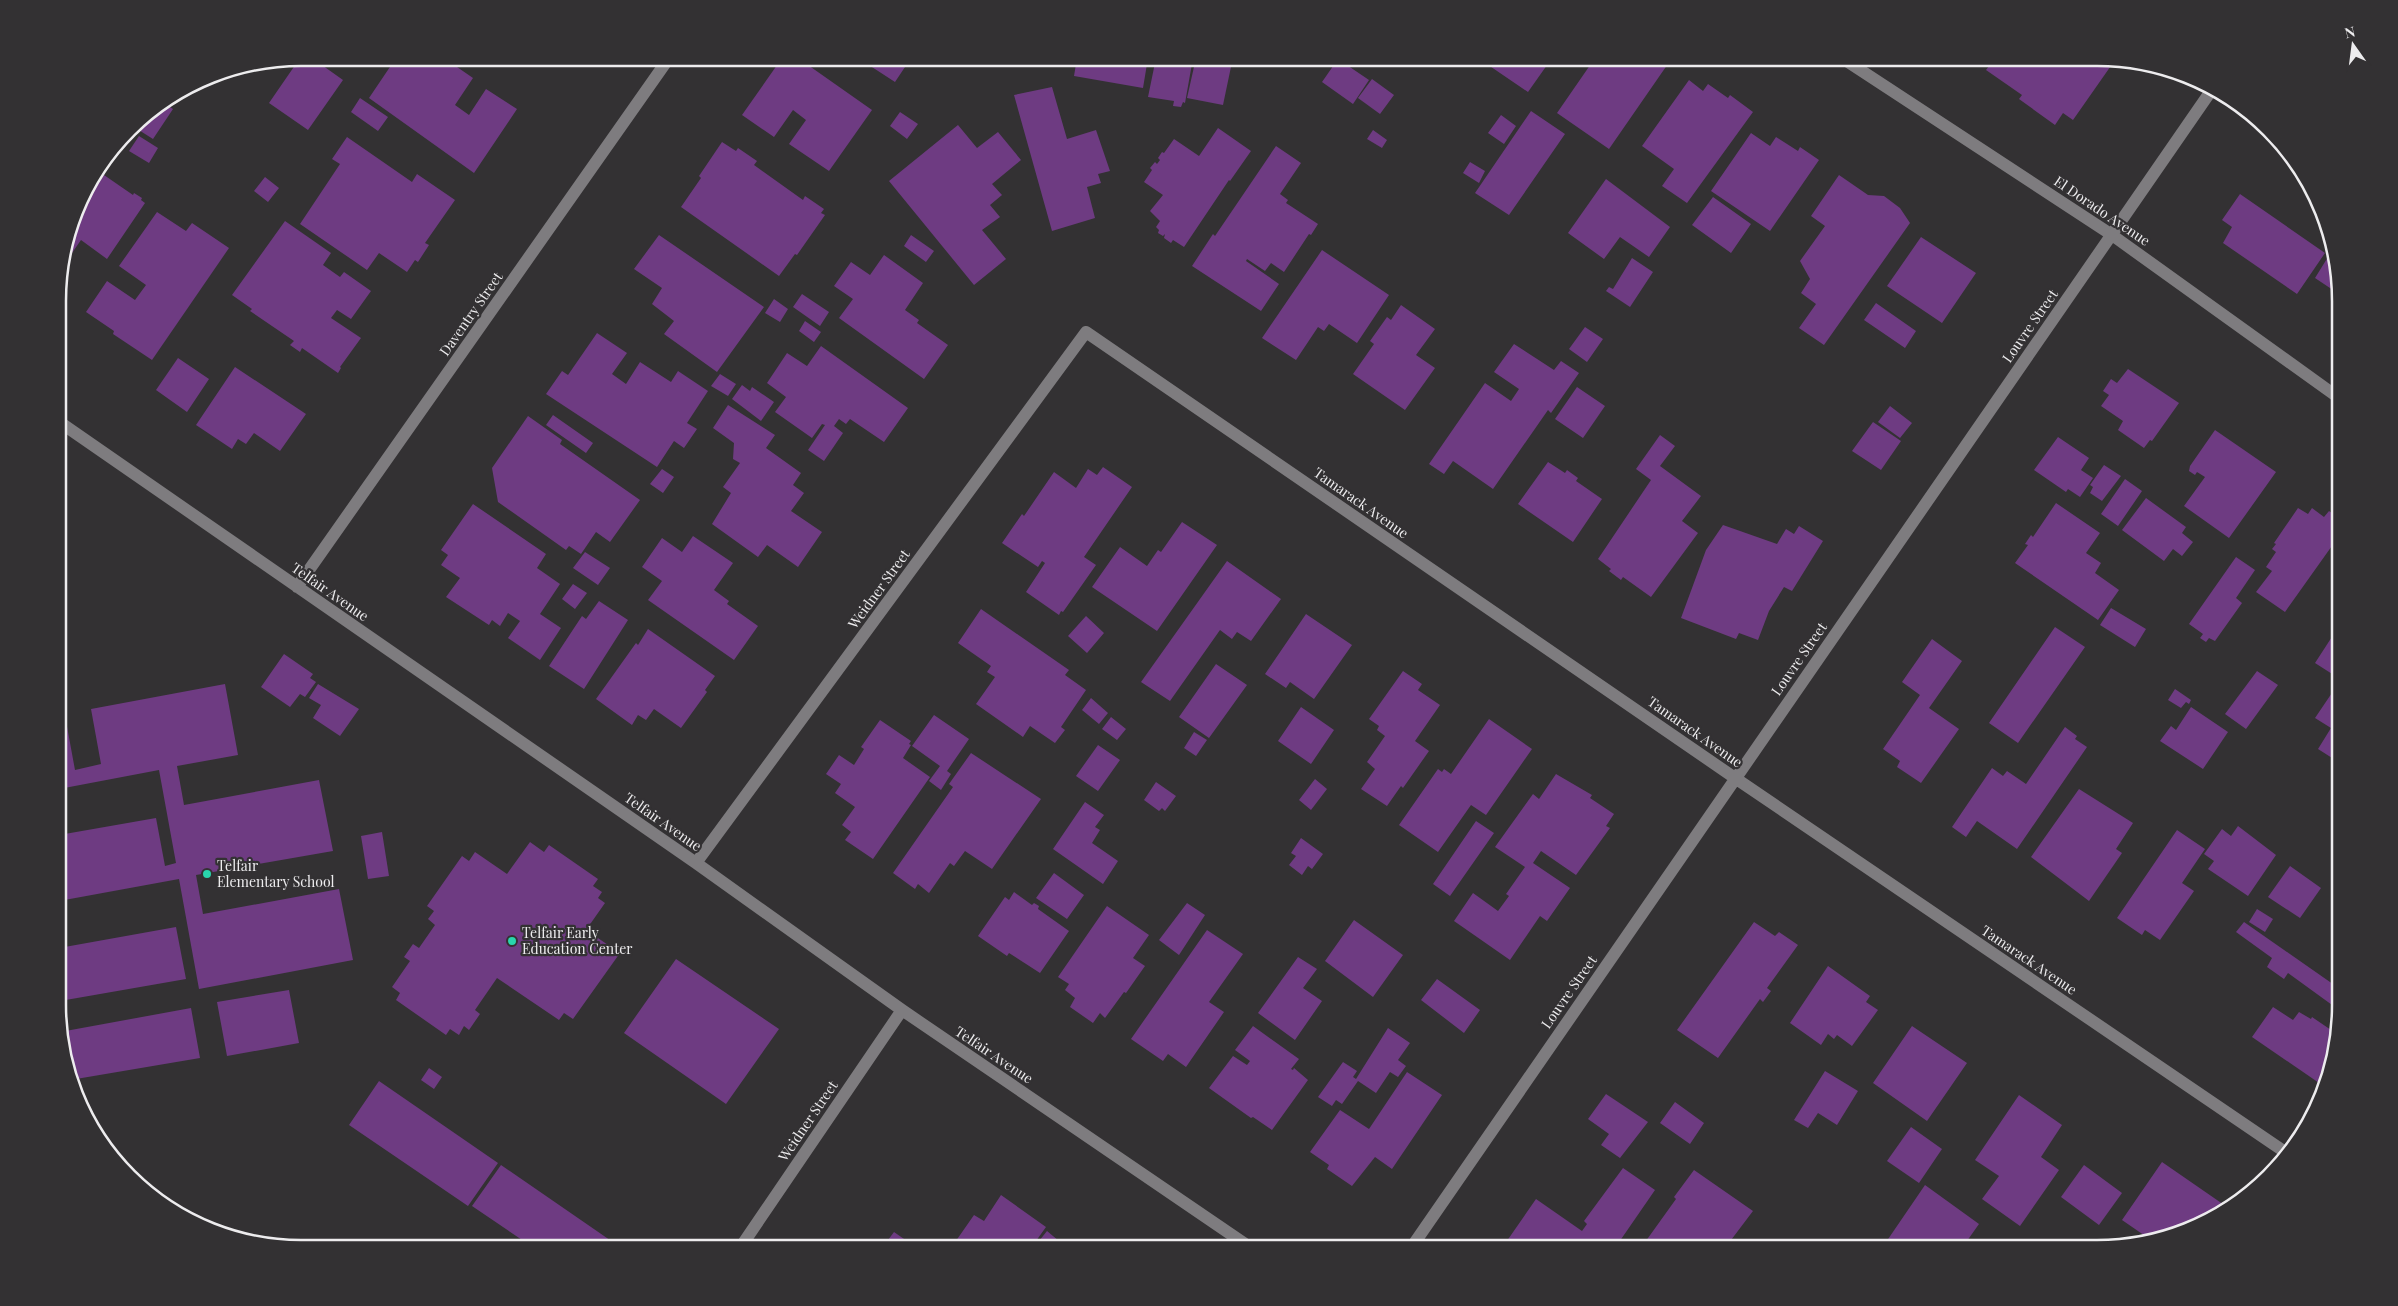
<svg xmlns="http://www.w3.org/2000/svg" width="2398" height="1306" viewBox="0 0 2398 1306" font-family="'Playfair Display',serif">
<rect width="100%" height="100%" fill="#333133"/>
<path fill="#6e3b82" d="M 300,58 L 312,58 L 343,80 L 308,130 L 269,103 Z
M 396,58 L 417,58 L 425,63 L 429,58 L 444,58 L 473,78 L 455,105 L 469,115 L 486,89 L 517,109 L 474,173 L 369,98 Z
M 782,58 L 798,58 L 872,110 L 829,171 L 789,144 L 806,120 L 793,110 L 774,137 L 742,115 Z
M 858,58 L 911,58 L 895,82 Z
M 1077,58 L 1148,58 L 1143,88 L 1074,76 Z
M 1156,58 L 1193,58 L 1185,103 L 1183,102 L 1181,107 L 1173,106 L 1174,101 L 1148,97 Z
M 1196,58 L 1211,58 L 1232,62 L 1223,105 L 1187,98 Z
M 1478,58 L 1552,58 L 1528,92 Z
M 1595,58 L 1672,58 L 1609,149 L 1557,113 Z
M 1995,58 L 2097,58 L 2115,60 L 2073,120 L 2063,113 L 2055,125 L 2019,99 L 2022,95 L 1986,70 Z
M 1338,59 L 1369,80 L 1353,104 L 1322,82 Z
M 1372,79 L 1394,95 L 1380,114 L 1358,98 Z
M 1689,80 L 1703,91 L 1708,84 L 1728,98 L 1730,95 L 1753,112 L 1687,203 L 1662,186 L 1674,169 L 1642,146 Z
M 1052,87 L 1067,139 L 1096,130 L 1110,171 L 1098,174 L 1101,183 L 1087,187 L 1095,218 L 1052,231 L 1014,95 Z
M 360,98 L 388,117 L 378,131 L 351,112 Z
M 164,103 L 173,109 L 153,139 L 134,127 L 140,118 Z
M 1531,111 L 1565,134 L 1509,215 L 1475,193 Z
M 900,112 L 918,124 L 907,139 L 890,126 Z
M 1501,115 L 1516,126 L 1504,144 L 1488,133 Z
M 958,125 L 977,148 L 998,132 L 1021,160 L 992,184 L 1002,195 L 990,205 L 1000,217 L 982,230 L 1006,259 L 974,285 L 889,181 Z
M 1218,128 L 1251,151 L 1230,181 L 1229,180 L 1184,247 L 1173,240 L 1171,243 L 1164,238 L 1165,234 L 1163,236 L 1158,233 L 1159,230 L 1156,227 L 1160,221 L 1150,211 L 1163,195 L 1144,182 L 1152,170 L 1150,168 L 1155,162 L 1157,164 L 1160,160 L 1158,158 L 1162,152 L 1164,153 L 1174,139 L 1199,156 Z
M 1373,130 L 1387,140 L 1382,148 L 1367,139 Z
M 1751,133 L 1770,146 L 1776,137 L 1798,151 L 1800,147 L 1819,160 L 1770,231 L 1711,191 Z
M 139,136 L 158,148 L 149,163 L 129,151 Z
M 347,137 L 412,182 L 417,174 L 455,200 L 425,243 L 429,245 L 418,262 L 415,260 L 407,272 L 379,253 L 367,270 L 300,224 L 340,164 L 332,159 Z
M 722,142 L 736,151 L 738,148 L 757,161 L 754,165 L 803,200 L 805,196 L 824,209 L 821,213 L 825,215 L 797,255 L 795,254 L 779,276 L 681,207 L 701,178 L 699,176 Z
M 1276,146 L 1301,163 L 1280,194 L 1288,200 L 1286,203 L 1318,224 L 1311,235 L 1309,234 L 1284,272 L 1271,263 L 1265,271 L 1247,259 L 1246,261 L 1279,284 L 1261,311 L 1192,266 L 1213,234 L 1215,236 Z
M 1470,162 L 1485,171 L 1479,183 L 1463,173 Z
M 104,175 L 133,195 L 134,193 L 142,198 L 141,200 L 145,203 L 107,259 L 81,240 L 63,266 L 81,199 L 86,202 Z
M 1839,175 L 1868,195 L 1884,196 L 1900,208 L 1910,223 L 1824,345 L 1799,328 L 1816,304 L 1801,293 L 1810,279 L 1800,261 L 1825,226 L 1811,216 Z
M 265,177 L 279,188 L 268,202 L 254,191 Z
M 1606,179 L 1670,227 L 1649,257 L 1620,237 L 1604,259 L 1568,233 Z
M 2240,194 L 2325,253 L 2297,294 L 2223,243 L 2232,227 L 2222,220 Z
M 1713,197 L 1751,224 L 1731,253 L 1692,225 Z
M 157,212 L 186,231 L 192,223 L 229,248 L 152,360 L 113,334 L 114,331 L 86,312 L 107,281 L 135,300 L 146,285 L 119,266 Z
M 285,221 L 331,253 L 323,265 L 340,277 L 344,272 L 371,291 L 351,319 L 337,310 L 331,318 L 361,338 L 340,367 L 341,368 L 338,373 L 302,348 L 300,352 L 290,345 L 294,341 L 250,311 L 252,309 L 232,295 Z
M 659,235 L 764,307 L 717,372 L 664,334 L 674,321 L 652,304 L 662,288 L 634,269 Z
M 911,235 L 934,251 L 926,262 L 904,246 Z
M 1921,237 L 1976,273 L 1942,323 L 1887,286 Z
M 1322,250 L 1389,295 L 1357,343 L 1329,324 L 1324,331 L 1318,327 L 1296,360 L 1262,338 Z
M 884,255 L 923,283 L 905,310 L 919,320 L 917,323 L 948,345 L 924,379 L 839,318 L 853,299 L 834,286 L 851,262 L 870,275 Z
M 2328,257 L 2337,263 L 2339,289 L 2336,292 L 2315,278 Z
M 1632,258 L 1653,272 L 1630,307 L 1606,291 L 1609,287 L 1613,289 Z
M 802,294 L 829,312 L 820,326 L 793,307 Z
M 774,299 L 788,309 L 780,322 L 765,313 Z
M 1876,303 L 1916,331 L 1905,348 L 1864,320 Z
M 1401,305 L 1435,329 L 1416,355 L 1435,368 L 1405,410 L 1353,374 L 1374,344 L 1370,341 L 1387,317 L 1391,320 Z
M 805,321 L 821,332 L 814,342 L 799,331 Z
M 1585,327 L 1603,339 L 1587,362 L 1569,349 Z
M 597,333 L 627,353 L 612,374 L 626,384 L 640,362 L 671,382 L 678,371 L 708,391 L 687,423 L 697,429 L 684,448 L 674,441 L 657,467 L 546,394 L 562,371 L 568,375 Z
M 1514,344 L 1554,370 L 1561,361 L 1579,373 L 1551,413 L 1548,410 L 1493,489 L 1453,461 L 1444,474 L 1429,464 L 1485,383 L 1511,401 L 1519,389 L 1494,372 Z
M 821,346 L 908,408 L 884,442 L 850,419 L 846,424 L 839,419 L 834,426 L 843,433 L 824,461 L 808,450 L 825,425 L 822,424 L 812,438 L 775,412 L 786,397 L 767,383 L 787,353 L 807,366 Z
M 178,358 L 209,379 L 187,412 L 156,390 Z
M 235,367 L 306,414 L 280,451 L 254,433 L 246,444 L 238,439 L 232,449 L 196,425 Z
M 2128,369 L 2179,403 L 2152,441 L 2150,440 L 2144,448 L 2118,430 L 2123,421 L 2101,406 L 2109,395 L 2103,391 L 2111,379 L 2117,383 Z
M 720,374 L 736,384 L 728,396 L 711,386 Z
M 742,385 L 750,391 L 752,387 L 774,402 L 761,421 L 732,399 Z
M 1577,387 L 1605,406 L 1583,438 L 1555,419 Z
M 728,405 L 775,435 L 766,448 L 801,473 L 793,485 L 804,493 L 791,511 L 822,532 L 798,567 L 767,545 L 758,557 L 712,524 L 731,493 L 723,487 L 740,463 L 733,459 L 734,443 L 713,428 Z
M 1890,406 L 1912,423 L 1900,438 L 1878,422 Z
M 553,415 L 593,443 L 586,453 L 546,425 Z
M 528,416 L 562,440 L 560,444 L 640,500 L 610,542 L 596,532 L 581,554 L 569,546 L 566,550 L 498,502 L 492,468 Z
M 1873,422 L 1901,441 L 1881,470 L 1852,451 Z
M 2215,430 L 2276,472 L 2229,538 L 2184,506 L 2205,477 L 2197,472 L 2195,475 L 2189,471 L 2190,466 Z
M 1660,435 L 1675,446 L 1660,466 L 1701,496 L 1682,521 L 1698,533 L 1651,597 L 1623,577 L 1621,580 L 1609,571 L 1611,569 L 1598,559 L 1651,480 L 1636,469 Z
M 2058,437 L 2089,458 L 2081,470 L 2093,478 L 2080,497 L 2068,489 L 2066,492 L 2034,470 Z
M 1548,462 L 1565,473 L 1567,470 L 1578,478 L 1576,481 L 1602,499 L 1573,542 L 1518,504 Z
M 2104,465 L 2121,476 L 2102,501 L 2090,493 L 2093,487 L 2090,485 Z
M 1103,467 L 1132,487 L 1084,557 L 1096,565 L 1063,612 L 1061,611 L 1059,615 L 1026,592 L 1045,563 L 1042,561 L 1038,567 L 1002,543 L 1022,514 L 1024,516 L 1054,472 L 1076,488 L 1088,469 L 1097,475 Z
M 662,469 L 674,477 L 663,493 L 650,484 Z
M 2125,479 L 2142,491 L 2118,526 L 2101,514 Z
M 2146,498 L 2186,527 L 2182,533 L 2193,542 L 2182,556 L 2173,549 L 2164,561 L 2122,530 Z
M 2056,503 L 2100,533 L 2086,553 L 2101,563 L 2095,573 L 2119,590 L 2098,620 L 2015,563 L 2028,545 L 2025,544 L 2031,535 L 2033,537 Z
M 473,504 L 546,554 L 537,568 L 560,584 L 540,614 L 561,628 L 540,660 L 508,638 L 520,621 L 508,613 L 500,626 L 492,620 L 489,625 L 446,597 L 460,578 L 441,565 L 448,555 L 441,550 Z
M 2298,508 L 2308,514 L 2312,508 L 2324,517 L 2329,511 L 2339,518 L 2339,536 L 2285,612 L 2256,592 L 2272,571 L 2266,567 L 2276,552 L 2272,549 L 2276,544 L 2274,543 Z
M 1182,522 L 1217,545 L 1157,631 L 1092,587 L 1120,547 L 1147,566 L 1158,550 L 1161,552 Z
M 1723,525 L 1777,544 L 1786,529 L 1794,534 L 1799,526 L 1823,541 L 1792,591 L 1784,587 L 1769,611 L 1758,640 L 1739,633 L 1736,639 L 1681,618 L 1706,550 Z
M 693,536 L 733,563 L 714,590 L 729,601 L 727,604 L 758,626 L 734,660 L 648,600 L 662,581 L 642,567 L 662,538 L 682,552 Z
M 585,552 L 610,568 L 598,585 L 573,568 Z
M 2236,557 L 2255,570 L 2236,598 L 2242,603 L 2215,641 L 2209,638 L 2206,642 L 2200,638 L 2203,634 L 2189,624 Z
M 1227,561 L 1281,599 L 1251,641 L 1237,632 L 1232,639 L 1220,630 L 1170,701 L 1141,682 Z
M 573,584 L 587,593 L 575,609 L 562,599 Z
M 599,601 L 628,620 L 584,689 L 549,666 L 582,616 L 586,619 Z
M 2111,608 L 2146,629 L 2135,647 L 2100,625 Z
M 981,609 L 1069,670 L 1065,675 L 1086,690 L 1061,727 L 1065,730 L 1055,743 L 1030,726 L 1023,737 L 976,704 L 995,677 L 987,672 L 991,666 L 958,643 Z
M 1306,614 L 1352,645 L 1314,699 L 1290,682 L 1286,688 L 1265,674 Z
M 1086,616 L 1104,633 L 1087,653 L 1068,636 Z
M 2339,626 L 2340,679 L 2315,663 Z
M 2055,627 L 2085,647 L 2018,743 L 1989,723 Z
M 648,629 L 715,676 L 705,690 L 707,692 L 681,728 L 654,709 L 646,720 L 638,715 L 632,725 L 596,699 L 636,643 L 638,645 Z
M 1932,639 L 1962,661 L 1929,708 L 1959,729 L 1921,783 L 1897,767 L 1900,761 L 1883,749 L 1920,695 L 1902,682 Z
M 284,654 L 313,674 L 310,678 L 316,682 L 305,697 L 300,694 L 290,707 L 261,687 Z
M 1216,664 L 1247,685 L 1209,738 L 1179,717 Z
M 1403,671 L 1422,684 L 1418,690 L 1440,705 L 1415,741 L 1429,751 L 1403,788 L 1401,786 L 1387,806 L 1361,789 L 1375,769 L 1367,762 L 1385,736 L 1377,730 L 1379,726 L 1369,719 Z
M 2257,671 L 2278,685 L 2246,729 L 2225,714 Z
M 2340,681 L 2340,763 L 2318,749 L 2331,728 L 2315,718 Z
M 225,684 L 238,755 L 177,766 L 184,805 L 319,780 L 333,851 L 196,875 L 203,914 L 339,889 L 353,960 L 199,989 L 179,879 L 59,901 L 59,835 L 156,818 L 165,866 L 176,863 L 159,770 L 59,789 L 59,722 L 66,721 L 75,770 L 101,764 L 91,709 Z
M 318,684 L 359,709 L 340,736 L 313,718 L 321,705 L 309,698 Z
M 2175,689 L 2191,700 L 2189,704 L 2186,702 L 2181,708 L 2168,700 Z
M 1091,698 L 1108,713 L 1099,724 L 1082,710 Z
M 1301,707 L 1334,730 L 1311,764 L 1278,741 Z
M 2191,707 L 2228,732 L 2203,769 L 2160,741 L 2171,726 L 2176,730 Z
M 934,715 L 969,739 L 947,771 L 951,774 L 941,790 L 929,781 L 940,766 L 912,746 Z
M 1111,717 L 1126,729 L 1117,740 L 1102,729 Z
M 1489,719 L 1532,749 L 1486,815 L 1471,805 L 1438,852 L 1399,825 L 1438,769 L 1442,772 L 1444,769 L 1451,774 Z
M 880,720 L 911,741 L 909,744 L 911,745 L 903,758 L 930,777 L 873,859 L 845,840 L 851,832 L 842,825 L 855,807 L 835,793 L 841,784 L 826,774 L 839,755 L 854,765 L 864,749 L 861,747 Z
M 2065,727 L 2077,736 L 2075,739 L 2087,747 L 2017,849 L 1977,821 L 1966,837 L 1952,827 L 1992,768 L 2003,776 L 2007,771 L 2026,784 Z
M 1194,732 L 1207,740 L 1196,756 L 1184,748 Z
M 1098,745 L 1120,760 L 1098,791 L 1076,776 Z
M 971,753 L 1041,799 L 992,869 L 965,851 L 954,866 L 950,863 L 929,893 L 918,884 L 915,889 L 893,873 L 953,787 L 949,784 Z
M 1556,774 L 1592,795 L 1590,798 L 1614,814 L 1606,826 L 1610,828 L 1576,875 L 1541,851 L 1533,863 L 1570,888 L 1547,921 L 1540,916 L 1510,960 L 1454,921 L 1473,893 L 1498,911 L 1509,896 L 1506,894 L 1525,867 L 1495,847 L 1533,794 L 1539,799 Z
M 1315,779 L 1327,789 L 1311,810 L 1299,800 Z
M 1156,782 L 1176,796 L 1165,811 L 1162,808 L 1159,811 L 1144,800 Z
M 2079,789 L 2133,823 L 2116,849 L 2122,853 L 2089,901 L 2031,857 Z
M 1085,802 L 1104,815 L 1095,827 L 1100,830 L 1092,843 L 1118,861 L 1103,884 L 1053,849 Z
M 1476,821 L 1494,833 L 1450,896 L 1433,884 Z
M 2238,826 L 2276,855 L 2248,896 L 2208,869 L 2214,861 L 2204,854 L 2222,829 L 2231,836 Z
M 2177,830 L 2205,849 L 2182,883 L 2194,891 L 2160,940 L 2145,930 L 2142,935 L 2117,918 Z
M 382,832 L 389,876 L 368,879 L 361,836 Z
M 1301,838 L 1323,854 L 1312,869 L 1308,866 L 1302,875 L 1289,865 L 1296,856 L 1291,853 Z
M 530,842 L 544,852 L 549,845 L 598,879 L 593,886 L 602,892 L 598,898 L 605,903 L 586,930 L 620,953 L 573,1019 L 564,1013 L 559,1020 L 497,978 L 475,1010 L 480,1014 L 469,1030 L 464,1026 L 459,1035 L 450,1029 L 446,1035 L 396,1000 L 400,993 L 392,987 L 410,961 L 404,957 L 413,944 L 419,948 L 435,925 L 428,919 L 434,911 L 427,906 L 462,856 L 469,861 L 475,852 L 507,874 Z
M 2290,866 L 2321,888 L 2300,918 L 2268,897 Z
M 1054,873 L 1084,895 L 1067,919 L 1036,898 Z
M 1014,892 L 1032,905 L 1034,903 L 1039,906 L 1038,909 L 1069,931 L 1040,973 L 1009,953 L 1007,956 L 978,936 L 1005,897 L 1009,900 Z
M 1187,903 L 1205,915 L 1179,955 L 1159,940 Z
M 1107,906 L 1149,935 L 1133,958 L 1145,966 L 1126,993 L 1124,992 L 1105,1018 L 1100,1013 L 1093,1023 L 1070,1007 L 1075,998 L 1065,990 L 1069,984 L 1058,977 Z
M 2257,909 L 2273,919 L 2265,932 L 2249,922 Z
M 1354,920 L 1403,955 L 1373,997 L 1325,961 Z
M 1754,922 L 1775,936 L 1779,932 L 1798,945 L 1767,988 L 1771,991 L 1763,1002 L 1760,999 L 1718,1058 L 1677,1030 Z
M 2244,922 L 2340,989 L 2339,1010 L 2288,973 L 2284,979 L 2267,967 L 2272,958 L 2236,932 Z
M 176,927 L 186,979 L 60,1001 L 59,948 Z
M 1207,930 L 1243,954 L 1209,1002 L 1224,1012 L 1186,1067 L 1168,1054 L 1163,1061 L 1131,1039 Z
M 1298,957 L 1317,969 L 1303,988 L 1322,1001 L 1295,1040 L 1258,1013 Z
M 676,959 L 779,1029 L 726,1104 L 624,1033 Z
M 1828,966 L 1870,996 L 1866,1002 L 1878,1010 L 1852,1046 L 1837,1035 L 1834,1039 L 1828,1034 L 1821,1045 L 1790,1023 Z
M 1437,979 L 1480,1010 L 1464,1033 L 1421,1000 Z
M 289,990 L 299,1043 L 227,1056 L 217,1002 Z
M 2273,1007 L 2293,1020 L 2299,1012 L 2311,1019 L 2312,1017 L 2334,1032 L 2322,1085 L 2252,1037 Z
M 191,1008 L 200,1058 L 76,1079 L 60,1032 Z
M 1253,1026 L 1299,1059 L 1291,1069 L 1293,1070 L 1294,1068 L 1308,1080 L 1272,1130 L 1253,1117 L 1251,1118 L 1209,1088 L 1233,1056 L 1247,1065 L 1250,1061 L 1235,1050 Z
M 1912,1026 L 1967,1063 L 1927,1121 L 1873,1083 Z
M 1388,1028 L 1410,1043 L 1398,1060 L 1406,1066 L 1398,1077 L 1390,1072 L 1376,1093 L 1358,1081 L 1342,1104 L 1336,1100 L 1332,1106 L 1318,1097 L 1343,1062 L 1357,1071 L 1353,1077 L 1356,1079 Z
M 429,1068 L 442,1077 L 434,1089 L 421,1080 Z
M 1825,1071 L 1858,1091 L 1837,1125 L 1818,1113 L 1808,1128 L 1794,1120 Z
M 1407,1072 L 1442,1095 L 1392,1169 L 1375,1157 L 1352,1186 L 1327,1169 L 1329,1165 L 1310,1152 L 1340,1110 L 1369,1129 Z
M 379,1081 L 498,1163 L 468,1206 L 349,1125 Z
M 1606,1094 L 1648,1122 L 1620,1158 L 1601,1145 L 1609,1134 L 1588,1119 Z
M 2019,1095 L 2062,1125 L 2041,1157 L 2059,1170 L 2020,1226 L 1982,1199 L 1999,1176 L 1975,1160 Z
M 1675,1102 L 1704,1123 L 1690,1144 L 1660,1123 Z
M 1911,1127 L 1942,1149 L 1919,1183 L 1887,1161 Z
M 2162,1162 L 2230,1209 L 2175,1236 L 2151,1240 L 2122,1220 Z
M 501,1165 L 620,1247 L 618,1248 L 534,1248 L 472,1206 Z
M 2084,1165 L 2122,1193 L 2099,1225 L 2061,1197 Z
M 1623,1168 L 1655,1190 L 1615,1248 L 1502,1248 L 1536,1199 L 1582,1231 L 1587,1224 L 1584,1221 Z
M 1694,1170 L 1753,1211 L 1725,1248 L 1648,1248 L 1643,1245 L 1676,1199 L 1674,1197 Z
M 1925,1185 L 1979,1224 L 1962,1248 L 1882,1248 Z
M 1001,1195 L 1046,1227 L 1031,1248 L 951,1248 L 974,1215 L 984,1221 Z
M 1047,1231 L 1059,1241 L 1054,1248 L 1049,1248 L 1039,1241 Z
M 894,1232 L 917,1248 L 882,1248 Z"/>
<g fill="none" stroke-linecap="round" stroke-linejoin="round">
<path stroke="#7e7c7f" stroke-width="12" d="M 1842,58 L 2112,235 L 2339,398
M 58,421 L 696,863 L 902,1010 L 1251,1248
M 297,587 L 669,58
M 696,863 L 1086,332 L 1735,778 L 2288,1154
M 740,1248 L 902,1010
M 1411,1248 L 2213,88"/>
</g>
<g fill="#29d5ad" stroke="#333133" stroke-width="2">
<circle cx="207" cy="874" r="5"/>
<circle cx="512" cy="941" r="5"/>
</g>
<g text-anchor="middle" stroke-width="4.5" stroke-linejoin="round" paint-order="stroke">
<g font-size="14" fill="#edecee" stroke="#333133">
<text transform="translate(2102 211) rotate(34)" y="5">El Dorado Avenue</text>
<text transform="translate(471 314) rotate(-55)" y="5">Daventry Street</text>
<text transform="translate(2030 326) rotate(-55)" y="5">Louvre Street</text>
<text transform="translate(1361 503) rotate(35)" y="5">Tamarack Avenue</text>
<text transform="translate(879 589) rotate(-54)" y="5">Weidner Street</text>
<text transform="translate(330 592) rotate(35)" y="5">Telfair Avenue</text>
<text transform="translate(1799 659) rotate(-55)" y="5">Louvre Street</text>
<text transform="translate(1695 732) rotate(35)" y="5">Tamarack Avenue</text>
<text transform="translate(663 822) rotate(35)" y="5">Telfair Avenue</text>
<text transform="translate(2029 960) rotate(34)" y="5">Tamarack Avenue</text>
<text transform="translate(1569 992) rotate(-55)" y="5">Louvre Street</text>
<text transform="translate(994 1055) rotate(34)" y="5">Telfair Avenue</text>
<text transform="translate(808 1121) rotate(-56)" y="5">Weidner Street</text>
</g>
<g font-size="14" fill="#edecee" stroke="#333133" text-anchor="start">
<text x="217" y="871">Telfair<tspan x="217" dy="16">Elementary School</tspan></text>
<text x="522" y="938">Telfair Early<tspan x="522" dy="16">Education Center</tspan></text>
</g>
</g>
<path d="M0 0H2398V1306H0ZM301 66H2097A235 235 0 0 1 2332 301V1005A235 235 0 0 1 2097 1240H301A235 235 0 0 1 66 1005V301A235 235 0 0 1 301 66Z" fill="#333133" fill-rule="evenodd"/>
<path fill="none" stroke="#edecee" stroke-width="2.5" d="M301 66H2097A235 235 0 0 1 2332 301V1005A235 235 0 0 1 2097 1240H301A235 235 0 0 1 66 1005V301A235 235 0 0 1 301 66Z"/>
<g transform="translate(2353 45) rotate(346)" stroke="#333133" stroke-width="4" paint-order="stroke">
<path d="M0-4L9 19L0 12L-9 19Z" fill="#edecee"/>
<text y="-8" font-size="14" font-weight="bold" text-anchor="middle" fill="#edecee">N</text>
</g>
</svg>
